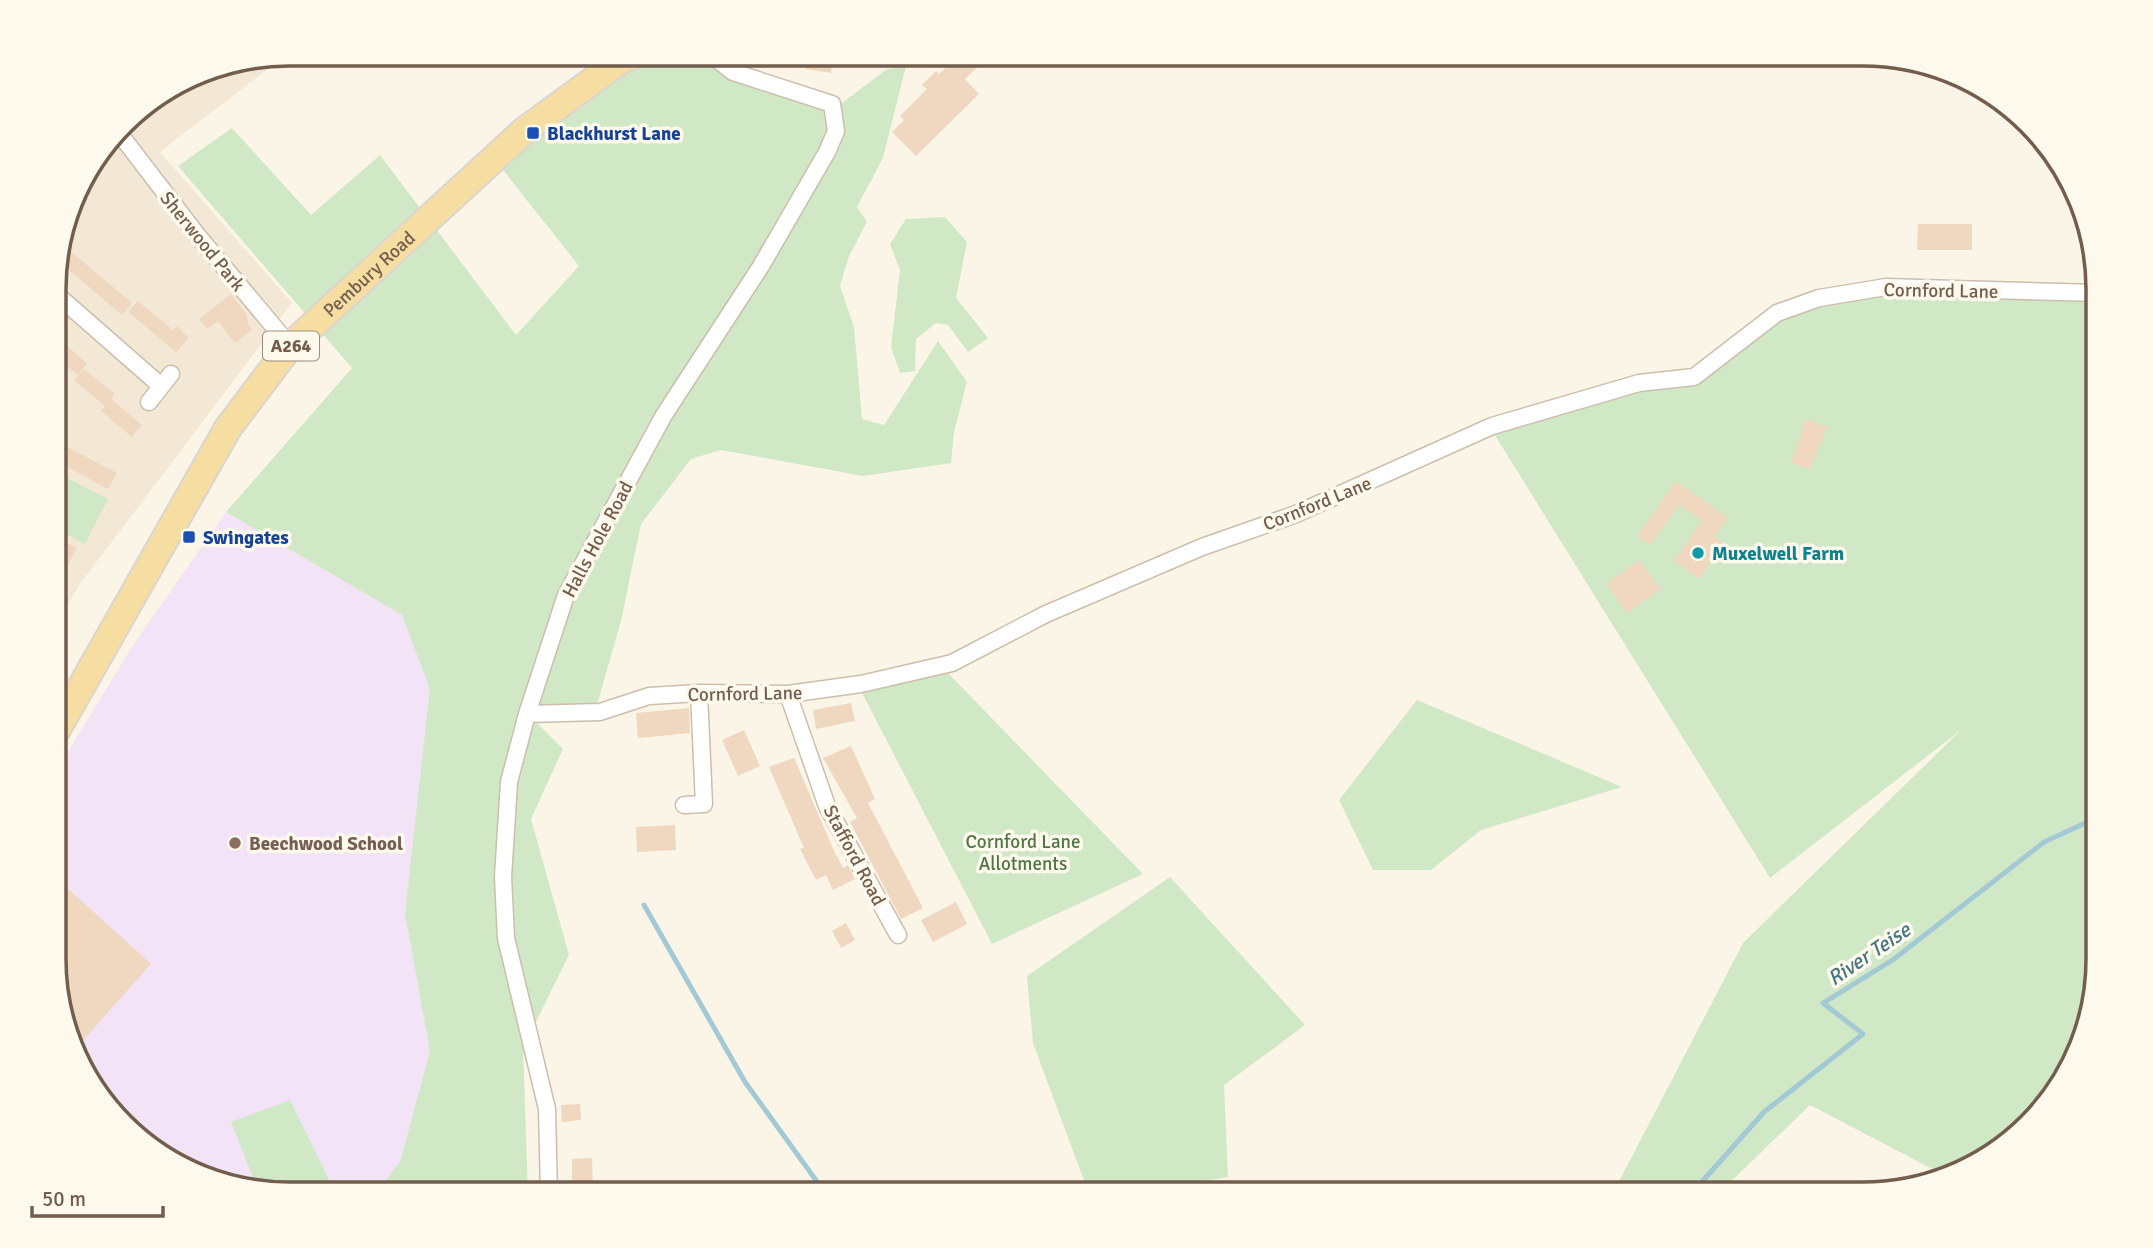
<svg xmlns="http://www.w3.org/2000/svg" width="2153" height="1248" viewBox="0 0 2153 1248" font-family="Signika,sans-serif">
<rect width="100%" height="100%" fill="#fbf5e7"/>
<path fill="#f2e8d5" d="M 286,55 L 160,152 L 292,303 L 80,584 L 56,624 L 56,259 L 79,185 L 134,113 L 200,72 Z"/>
<path fill="#f2e3f7" d="M 226,512 L 402,615 L 431,689 L 405,914 L 430,1051 L 400,1162 L 387,1194 L 289,1194 L 172,1162 L 94,1089 L 56,989 L 56,771 L 135,642 Z"/>
<path fill="#d1e8c6" d="M 658,54 L 698,54 L 834,109 L 887,69 L 906,66 L 883,158 L 857,207 L 867,222 L 849,256 L 840,286 L 854,327 L 862,419 L 884,425 L 938,341 L 967,382 L 954,432 L 951,463 L 863,476 L 721,450 L 691,459 L 641,524 L 621,621 L 595,712 L 528,714 L 563,749 L 531,819 L 569,955 L 523,1048 L 528,1194 L 375,1194 L 400,1162 L 430,1051 L 405,914 L 430,689 L 402,615 L 226,512 L 352,368 L 178,166 L 232,128 L 311,215 L 380,155 L 516,335 L 579,266 L 496,161 L 587,89 Z
M 945,217 L 967,242 L 956,298 L 988,338 L 968,352 L 948,325 L 936,323 L 916,339 L 915,371 L 900,373 L 891,347 L 900,270 L 890,244 L 906,219 Z
M 1886,287 L 2098,293 L 2098,973 L 2067,1076 L 1981,1162 L 1942,1174 L 1810,1105 L 1719,1193 L 1613,1193 L 1743,943 L 1961,730 L 1770,878 L 1491,429 L 1694,377 L 1777,313 Z
M 56,472 L 108,499 L 85,544 L 56,529 Z
M 944,669 L 1143,874 L 992,944 L 860,689 Z
M 1417,700 L 1622,787 L 1481,830 L 1431,870 L 1373,870 L 1339,800 Z
M 1170,877 L 1305,1025 L 1224,1085 L 1228,1177 L 1131,1193 L 1089,1194 L 1033,1043 L 1027,976 Z
M 290,1100 L 336,1194 L 289,1194 L 256,1185 L 231,1122 Z"/>
<g fill="none" stroke-linecap="round" stroke-linejoin="round">
<path stroke="#a3c9d5" stroke-width="5" d="M 644,905 L 745,1082 L 826,1194
M 1692,1193 L 1764,1112 L 1863,1034 L 1823,1003 L 1894,959 L 2044,842 L 2092,820 L 2098,823"/>
</g>
<path fill="#efd7c0" d="M 807,54 L 834,54 L 831,73 L 805,69 Z
M 959,54 L 991,54 L 965,79 L 979,94 L 916,156 L 892,132 L 904,120 L 900,116 L 927,89 L 922,85 L 936,71 L 939,74 Z
M 1918,224 L 1972,224 L 1972,250 L 1917,250 Z
M 61,243 L 132,303 L 122,315 L 56,259 Z
M 231,294 L 247,315 L 248,324 L 252,330 L 235,343 L 218,321 L 207,329 L 199,319 Z
M 138,301 L 173,330 L 177,326 L 189,338 L 176,352 L 128,312 Z
M 56,337 L 87,363 L 78,375 L 56,357 Z
M 84,369 L 115,394 L 105,406 L 74,380 Z
M 111,399 L 142,425 L 132,437 L 101,411 Z
M 1806,419 L 1827,427 L 1810,469 L 1791,463 Z
M 56,441 L 117,473 L 108,489 L 56,461 Z
M 1676,481 L 1728,518 L 1714,537 L 1724,543 L 1699,579 L 1673,561 L 1702,521 L 1679,505 L 1650,545 L 1637,536 Z
M 56,537 L 77,548 L 68,564 L 56,558 Z
M 1639,560 L 1661,589 L 1627,613 L 1606,584 Z
M 851,703 L 855,721 L 816,729 L 813,710 Z
M 689,708 L 690,733 L 638,738 L 636,713 Z
M 744,730 L 760,766 L 738,776 L 722,740 Z
M 851,746 L 875,799 L 868,803 L 923,908 L 901,919 L 850,822 L 857,818 L 823,758 Z
M 794,758 L 835,853 L 843,868 L 848,865 L 855,879 L 833,890 L 826,875 L 816,880 L 800,849 L 804,848 L 769,767 Z
M 675,825 L 676,850 L 637,852 L 636,827 Z
M 56,878 L 151,964 L 78,1046 L 56,989 Z
M 956,902 L 967,924 L 933,942 L 921,920 Z
M 846,923 L 855,940 L 841,948 L 832,931 Z
M 580,1104 L 581,1120 L 562,1122 L 561,1105 Z
M 592,1158 L 593,1194 L 572,1194 L 572,1159 Z"/>
<g fill="none" stroke-linecap="round" stroke-linejoin="round">
<g stroke="#ccbead" stroke-width="19">
<path id="minor" d="M 119,133 L 198,236 L 290,346
M 56,294 L 161,386
M 149,402 L 171,374
M 788,694 L 827,806 L 898,935
M 527,714 L 600,712 L 649,696 L 699,693 L 788,694 L 861,684 L 952,663 L 1046,614 L 1202,547 L 1296,514 L 1492,426 L 1639,383 L 1694,377 L 1777,313 L 1819,298 L 1886,287 L 2098,293
M 684,805 L 704,804 L 699,693
M 549,1194 L 547,1109 L 506,938 L 503,877 L 509,782 L 527,714 L 566,595 L 664,415 L 761,266 L 827,152 L 836,131 L 832,104 L 733,72 L 710,54"/>
</g>
<g stroke="#dbd5d1" stroke-width="30">
<g id="primary">
<path id="s1" d="M 56,731 L 228,428 L 290,346 L 524,131 L 618,62 L 635,54"/>
</g>
</g>
<use href="#minor" stroke="#fff" stroke-width="16"/>
<use href="#primary" stroke="#f6dea3" stroke-width="26"/>
</g>
<g fill="#1a4fb4" stroke="#fef9ed" stroke-width="2.5">
<rect x="526" y="126" width="14" height="14" rx="3.5"/>
<rect x="182" y="530" width="14" height="14" rx="3.5"/>
</g>
<circle fill="#0f9aa8" stroke="#fef9ed" stroke-width="2.5" cx="1698" cy="553" r="7"/>
<circle fill="#8d6e63" stroke="#fef9ed" stroke-width="2.5" cx="235" cy="843" r="7"/>
<g text-anchor="middle" stroke-width="7" stroke-linejoin="round" paint-order="stroke">
<rect fill="#fef9ed" stroke="#9d8c7d" stroke-width="2" x="263" y="331.5" width="56" height="29" rx="5"/>
<g font-size="18" font-weight="bold" fill="#735e4d">
<text x="291" y="352">A264</text>
</g>
<g font-size="19" font-weight="bold" fill="#164399" stroke="#fef9ed" text-anchor="start">
<text x="547" y="140">Blackhurst Lane</text>
<text x="203" y="544">Swingates</text>
</g>
<g font-size="19" fill="#735e4d" stroke="#fef9ed">
<text transform="translate(203 241) rotate(51)" y="7">Sherwood Park</text>
<text dy="7" stroke="none"><textPath href="#s1" startOffset="558">Pembury Road</textPath></text>
<text transform="translate(1941 290) rotate(1)" y="7">Cornford Lane</text>
<text transform="translate(1317 503) rotate(-22)" y="7">Cornford Lane</text>
<text transform="translate(597 539) rotate(-62)" y="7">Halls Hole Road</text>
<text transform="translate(745 693) rotate(-1)" y="7">Cornford Lane</text>
<text transform="translate(855 855) rotate(62)" y="7">Stafford Road</text>
</g>
<g font-size="19" font-weight="bold" fill="#0d838f" stroke="#fef9ed" text-anchor="start">
<text x="1712" y="560">Muxelwell Farm</text>
</g>
<g font-size="19" fill="#507845" stroke="#fef9ed">
<text x="1023" y="848">Cornford Lane<tspan x="1023" dy="22">Allotments</tspan></text>
</g>
<g font-size="19" font-weight="bold" fill="#785e54" stroke="#fef9ed" text-anchor="start">
<text x="249" y="850">Beechwood School</text>
</g>
<g font-size="21" font-style="italic" fill="#477585" stroke="#fef9ed">
<text transform="translate(1869 954) rotate(-34)" y="7">River Teise</text>
</g>
</g>
<path d="M0 0H2153V1248H0ZM289 66H1863A223 223 0 0 1 2086 289V959A223 223 0 0 1 1863 1182H289A223 223 0 0 1 66 959V289A223 223 0 0 1 289 66Z" fill="#fef9ed" fill-rule="evenodd"/>
<path fill="none" stroke="#735e4d" stroke-width="3.5" d="M289 66H1863A223 223 0 0 1 2086 289V959A223 223 0 0 1 1863 1182H289A223 223 0 0 1 66 959V289A223 223 0 0 1 289 66Z"/>
<path d="M32 1206v10h131v-10" fill="none" stroke="#735e4d" stroke-width="3.5"/>
<text x="42" y="1206" font-size="21" fill="#735e4d" stroke="#fef9ed" stroke-width="5" paint-order="stroke">50 m</text>
</svg>
